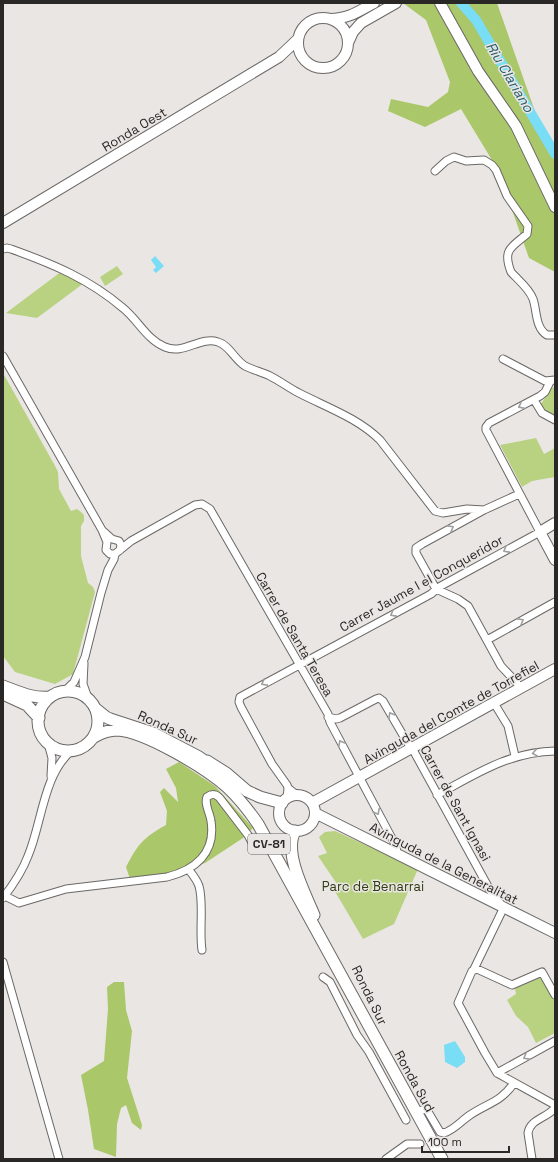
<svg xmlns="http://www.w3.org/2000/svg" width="558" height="1162" viewBox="0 0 558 1162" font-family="'Space Grotesk',sans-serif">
<rect width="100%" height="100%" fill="#eae6e4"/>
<path fill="#b8d281" d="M 117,266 L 123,274 L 105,286 L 100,277 Z
M 62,271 L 84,283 L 37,318 L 6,313 Z
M 3,373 L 54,464 L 58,472 L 59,489 L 71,511 L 77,509 L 81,512 L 84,515 L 84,521 L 81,526 L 81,556 L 88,583 L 93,587 L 95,592 L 73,674 L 55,684 L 15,672 L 3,656 Z
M 555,386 L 555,416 L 546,411 L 541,404 L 550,390 Z
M 536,438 L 544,454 L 555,448 L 555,477 L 532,481 L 522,487 L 500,445 Z
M 335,831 L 418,869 L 394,924 L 363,939 L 333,888 L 337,884 L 318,856 L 327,853 L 319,837 L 325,832 Z
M 536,976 L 542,977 L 555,1000 L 555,1033 L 536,1043 L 528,1027 L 516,1016 L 507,1000 L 516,994 L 515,988 Z"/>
<path fill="#aac769" d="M 403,3 L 497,3 L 538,120 L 555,153 L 555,272 L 529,258 L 498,170 L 461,109 L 425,127 L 388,111 L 391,99 L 428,107 L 448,92 L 450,82 L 426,20 Z
M 179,762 L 215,786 L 253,828 L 243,838 L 205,863 L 172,873 L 130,879 L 126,867 C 138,844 143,838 166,825 L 167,811 L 160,792 L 164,788 L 178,802 L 176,788 L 166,769 Z
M 114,982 L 124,982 L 126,1010 L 132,1031 L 127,1078 L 142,1125 L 141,1130 L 132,1123 L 126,1105 L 121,1108 L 117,1124 L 116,1157 L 94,1149 L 88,1110 L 81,1075 L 104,1061 L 108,1009 L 107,987 Z"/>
<path fill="#78ddf5" d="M 155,256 L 164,266 L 156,273 L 153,270 L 156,267 L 151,260 Z
M 455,1041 L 465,1057 L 465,1062 L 457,1068 L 445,1062 L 444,1045 Z"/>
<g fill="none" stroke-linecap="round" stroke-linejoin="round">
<path stroke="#78ddf5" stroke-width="10" d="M 461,3 L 476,20 L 555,154"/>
<g stroke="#6b6866" stroke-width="9">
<path id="street" d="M 435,171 L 446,161 L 454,157 L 466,161 L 484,160 L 492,165 L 496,170 L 507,196 L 528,226 L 527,234 C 512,247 502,249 511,272 C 518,280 529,288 533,299 C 537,310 535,328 547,335 L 555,335
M 3,249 L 7,248 L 11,249 C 53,264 89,279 123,308 C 138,320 147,340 165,347 C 184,355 200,336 218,342 C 229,345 235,360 245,366 C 253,370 262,372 270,376 C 280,381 289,388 299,393 C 326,407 358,418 380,440 L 435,511 L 443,513 L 467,509 L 484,510
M 3,356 L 102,530 L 107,542 L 106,550 L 110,554 L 115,554 L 131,541 L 195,505 L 202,504 L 210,509 L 328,714 L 330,722 L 396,846 L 397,854
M 503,359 L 545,381 L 555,380
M 534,400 L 542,413 L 555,420
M 519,494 L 484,510 L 422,544 L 416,548 L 416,553 L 436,589 L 458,599 L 468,606 L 501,666 L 517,683 L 520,689
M 102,530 L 112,539 L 119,541 L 121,545 L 120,550
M 487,640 L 555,602
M 84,663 L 83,684 L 88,698
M 65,691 L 74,682 L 85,657 L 101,593 L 108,570 L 114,559 L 115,554
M 494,703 L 508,726 L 515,756
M 328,717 L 336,719 L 340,718 L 376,699 L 379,698 L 383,701 L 407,742 L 412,748 L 491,892 L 500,903
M 48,743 L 52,758 L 51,776
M 288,788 L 297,795
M 437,795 C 476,774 509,752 555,751
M 287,798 L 288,788 L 287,785 L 272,764 L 241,707 L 239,702 L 240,697 L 431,594 L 439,587 L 540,532 L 486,430 L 486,427 L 489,423 L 540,396 L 545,392 L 550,382
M 189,870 C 193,875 197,880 199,886 C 204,903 199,931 202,950
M 5,896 L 19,903 L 66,889 L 167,877 C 195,870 216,853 211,821 C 210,813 204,804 207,797 C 213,792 218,795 222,801 L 248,835 L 255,848
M 3,898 C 13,885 22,872 28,856 C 42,823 43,775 72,750
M 3,962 L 59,1159
M 474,969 L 504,907
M 323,977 L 330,982 L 357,1035 L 369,1052 L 406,1120
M 555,995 L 542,972 L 512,985 L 477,969 L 472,971 L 458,1003 L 485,1053 L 497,1073 L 555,1105
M 497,1073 L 555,1041
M 422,1110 L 426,1109 L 427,1110 L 440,1132 L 444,1133 C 454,1130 461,1121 470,1115 C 488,1103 501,1102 514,1083
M 386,1159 L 407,1144 L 420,1144
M 532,1159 L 528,1133 C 530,1119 547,1118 555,1108"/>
</g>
<g stroke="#6b6866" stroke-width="12">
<path id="secondary" d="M 440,3 L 478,71 L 516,126 L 555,207
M298 43a25 25 0 1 1 50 0a25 25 0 1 1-50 0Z
M 330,19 C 350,18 357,12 374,3
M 348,43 L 353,32 L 361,23 L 396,3
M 3,223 L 279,57 L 298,39
M 555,523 L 540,532 L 555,560
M279 813a18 18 0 1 1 36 0a18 18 0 1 1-36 0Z
M 312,803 L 555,669
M 315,813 L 555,933"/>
</g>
<g stroke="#6b6866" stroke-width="13">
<path id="primary" d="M 3,686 C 19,692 33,699 50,697
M38 721a30 30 0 1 1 60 0a30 30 0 1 1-60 0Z
M 3,694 L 27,705 L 39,718
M 96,709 L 106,717 L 110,719 L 153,733 L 199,757 L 212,766
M 94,737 C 101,733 108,730 117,730 C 144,731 206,768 227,787 C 239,798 249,811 258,824 L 442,1159
M 207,761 L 226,773 L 247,791 L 260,797 L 282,803
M 295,831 C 283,853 305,893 314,915"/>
</g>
<use href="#street" stroke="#fff" stroke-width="7"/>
<use href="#secondary" stroke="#fff" stroke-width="10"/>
<use href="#primary" stroke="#fff" stroke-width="11"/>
</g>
<defs><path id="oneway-chevron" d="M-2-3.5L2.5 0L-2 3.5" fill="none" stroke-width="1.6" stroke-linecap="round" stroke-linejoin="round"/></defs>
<g stroke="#9f9e9e">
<use href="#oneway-chevron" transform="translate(521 406) rotate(153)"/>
<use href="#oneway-chevron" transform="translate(451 528) rotate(-29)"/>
<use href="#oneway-chevron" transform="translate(506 550) rotate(151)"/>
<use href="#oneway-chevron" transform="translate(393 614) rotate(152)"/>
<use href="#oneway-chevron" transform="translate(521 621) rotate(-29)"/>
<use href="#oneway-chevron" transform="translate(264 683) rotate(152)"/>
<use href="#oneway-chevron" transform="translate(391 715) rotate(-120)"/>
<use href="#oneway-chevron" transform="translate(341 743) rotate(-118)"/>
<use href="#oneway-chevron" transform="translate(535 753) rotate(170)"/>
<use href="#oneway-chevron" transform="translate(377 812) rotate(62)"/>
<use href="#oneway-chevron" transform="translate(526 1057) rotate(151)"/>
</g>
<g text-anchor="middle" stroke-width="3" stroke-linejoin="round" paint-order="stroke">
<rect fill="#eae6e4" stroke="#636160" stroke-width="1" x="248" y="834" width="42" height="20" rx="3"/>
<g font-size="12" font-weight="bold" fill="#292827">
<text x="269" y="848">CV-81</text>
</g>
<g font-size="13" fill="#292827" stroke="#eae6e4">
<text transform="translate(134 129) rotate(-31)" y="5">Ronda Oest</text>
<text transform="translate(421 583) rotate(-29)" y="5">Carrer Jaume I el Conqueridor</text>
<text transform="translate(295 634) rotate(60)" y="5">Carrer de Santa Teresa</text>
<text transform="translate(451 712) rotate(-29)" y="5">Avinguda del Comte de Torrefiel</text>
<text transform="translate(168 727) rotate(24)" y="5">Ronda Sur</text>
<text transform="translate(456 803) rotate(61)" y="5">Carrer de Sant Ignasi</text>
<text transform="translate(444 863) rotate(27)" y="5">Avinguda de la Generalitat</text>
<text transform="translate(370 995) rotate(64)" y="5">Ronda Sur</text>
<text transform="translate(415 1081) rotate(61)" y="5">Ronda Sud</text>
</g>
<g font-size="13" fill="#313c15" stroke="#eae6e4">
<text x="373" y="891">Parc de Benarrai</text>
</g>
<g font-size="14" font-style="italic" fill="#265e6b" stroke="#eae6e4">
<text transform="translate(510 77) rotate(59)" y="5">Riu Clariano</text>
</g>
</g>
<rect width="558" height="1162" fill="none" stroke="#292827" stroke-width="8"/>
<path d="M422 1146v6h87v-6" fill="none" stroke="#292827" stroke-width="2"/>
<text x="428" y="1146" font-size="12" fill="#292827" stroke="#eae6e4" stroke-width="3" paint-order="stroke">100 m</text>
</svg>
